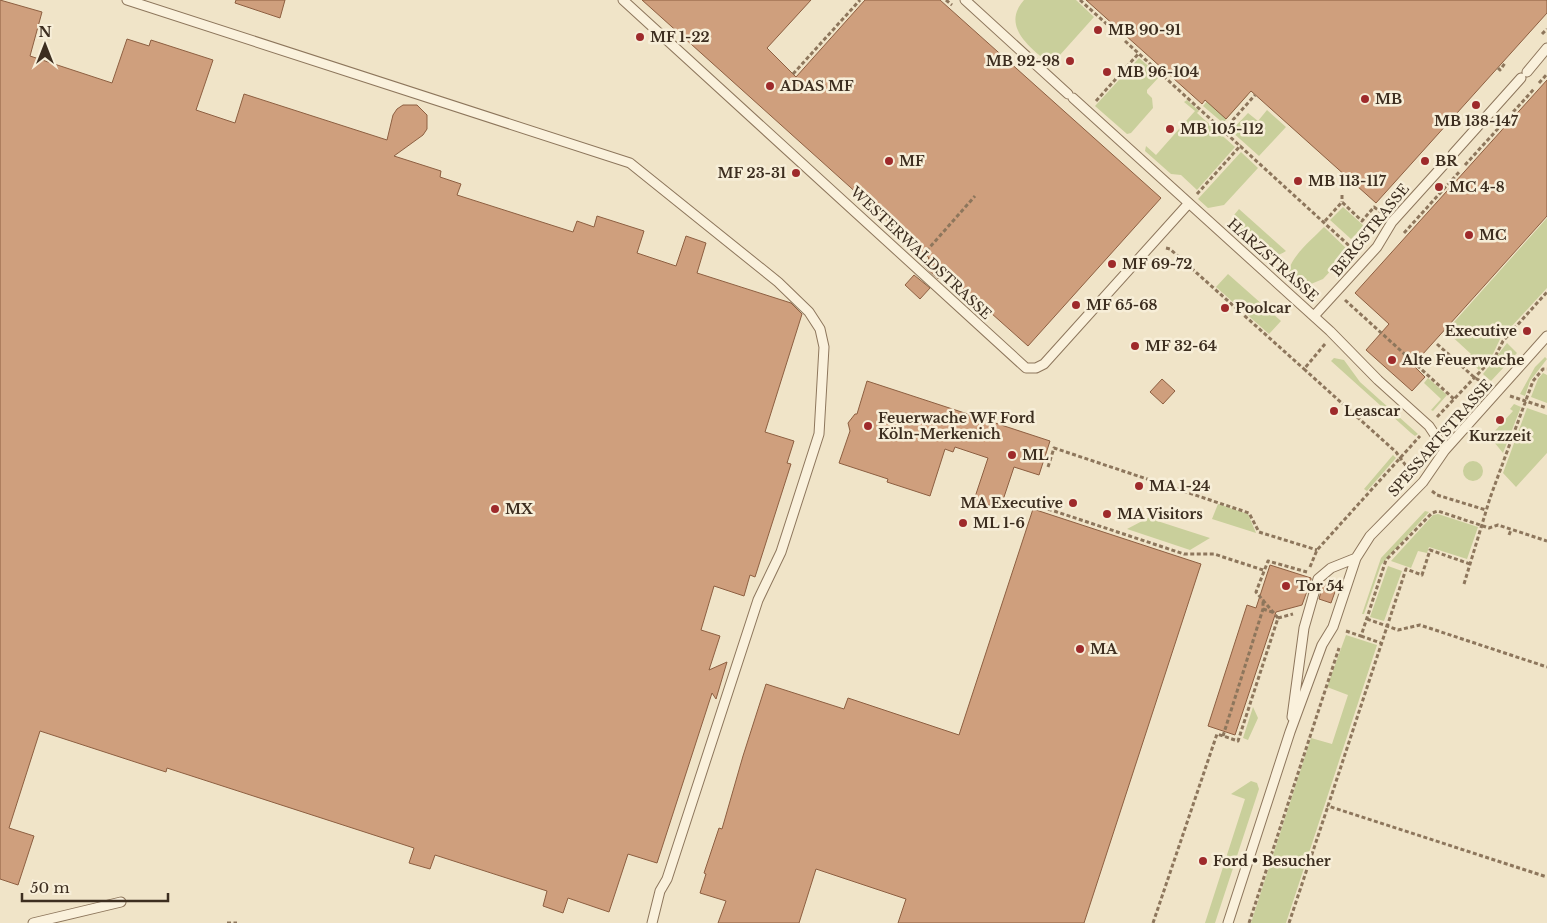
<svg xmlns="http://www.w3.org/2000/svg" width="1547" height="923" viewBox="0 0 1547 923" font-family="'Libre Baskerville',serif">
<rect width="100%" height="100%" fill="#f0e4c8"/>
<path fill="#c9cf9b" d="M 1024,0 L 1076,0 L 1094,17 L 1051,65 C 1032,49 1000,27 1024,0 Z
M 1139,58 L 1160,76 L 1147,90 L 1147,93 L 1152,98 L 1153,108 L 1131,133 L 1127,134 L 1095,106 Z
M 1228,77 L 1248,95 L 1223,123 L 1203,106 Z
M 1187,100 L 1199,111 L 1197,113 L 1235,147 L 1197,190 L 1181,175 L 1171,174 L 1145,151 L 1146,146 L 1156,155 L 1195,111 L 1184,102 Z
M 1267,110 L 1286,127 L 1259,156 L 1231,131 L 1248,113 L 1258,121 Z
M 1241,152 L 1258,168 L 1224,205 L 1208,208 L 1198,199 Z
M 1343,207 L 1364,226 L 1351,239 L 1330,220 Z
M 1239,209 L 1286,251 C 1263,266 1253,249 1236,234 L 1234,215 Z
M 1547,218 L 1547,288 L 1500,339 L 1493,354 L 1479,370 L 1467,359 L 1471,354 L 1446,331 Z
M 1324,227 L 1349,251 L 1323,279 L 1299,289 C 1270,272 1310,242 1324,227 Z
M 1228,274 L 1281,321 L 1269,334 L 1216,287 Z
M 1507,343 L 1517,353 L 1491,381 L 1483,374 Z
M 1545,357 L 1547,359 L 1530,381 L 1525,396 L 1520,394 L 1535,367 Z
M 1334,358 L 1344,360 L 1360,382 L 1418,434 L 1415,436 L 1411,433 L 1331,361 Z
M 1543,373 L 1547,375 L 1547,403 L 1531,397 L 1538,379 Z
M 1428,378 L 1447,395 L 1433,411 L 1431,410 L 1441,399 L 1424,383 Z
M 1514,404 L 1521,407 L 1503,453 L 1494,442 L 1492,434 L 1513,411 L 1510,409 Z
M 1527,408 L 1547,415 L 1547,453 L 1516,487 L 1503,473 Z
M 1393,455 L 1396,458 L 1367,491 L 1364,489 Z
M1463 471a10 10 0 1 1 20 0a10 10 0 1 1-20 0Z
M 1218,504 L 1248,514 L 1256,533 L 1212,519 Z
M 1425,511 L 1429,512 L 1381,565 L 1364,614 L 1362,614 L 1381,558 Z
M 1438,514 L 1478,527 L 1467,559 L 1429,547 L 1427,553 L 1418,551 L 1411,568 L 1391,561 L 1433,515 Z
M 1148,518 L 1210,538 L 1190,550 L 1127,529 Z
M 1388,566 L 1402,571 L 1384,621 L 1370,617 Z
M 1346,635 L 1377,645 L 1286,923 L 1251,923 L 1311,738 L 1332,744 L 1348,695 L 1327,687 Z
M 1253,707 L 1258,718 L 1248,740 L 1243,738 Z
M 1251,781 L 1257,783 L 1259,789 L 1215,923 L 1205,923 L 1245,799 L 1231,794 Z"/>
<path fill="#cf9f7d" stroke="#8d5f41" d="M 0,0 L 42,12 L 30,56 L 112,83 L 127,39 L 149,46 L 151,40 L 213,60 L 196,110 L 235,123 L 244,94 L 387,140 L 393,115 L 397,109 L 403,105 L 417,105 L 427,115 L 427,129 L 423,135 L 394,156 L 441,171 L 440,177 L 461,184 L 457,195 L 573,232 L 577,221 L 594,227 L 597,216 L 644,231 L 637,253 L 676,266 L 686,236 L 706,243 L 697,273 L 791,303 L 802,314 L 765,432 L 794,441 L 787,463 L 791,464 L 755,577 L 750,575 L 744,596 L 714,586 L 701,630 L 720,636 L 709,670 L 727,662 L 716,699 L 712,693 L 657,863 L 628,854 L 609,912 L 568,898 L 563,913 L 543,906 L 547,891 L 435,855 L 430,869 L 409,863 L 414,848 L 167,768 L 166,772 L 40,731 L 9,828 L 34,836 L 18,885 L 0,879 Z
M 236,0 L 285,0 L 280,18 L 235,3 Z
M 642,0 L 811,0 L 767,48 L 796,77 L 865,0 L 940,0 L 1161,198 L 1028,346 L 945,272 L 938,279 L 923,265 L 929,258 Z
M 1086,0 L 1547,0 L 1547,13 L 1376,203 L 1251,91 L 1226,119 L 1205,100 L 1202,104 Z
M 1547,80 L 1547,216 L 1413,365 L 1425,377 L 1412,391 L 1366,350 L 1389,324 L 1355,293 Z
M 914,275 L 930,288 L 920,299 L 905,285 Z
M 1162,379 L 1175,391 L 1163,404 L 1150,392 Z
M 867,381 L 1050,441 L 1039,475 L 1014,467 L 1000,509 L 974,500 L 988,458 L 955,447 L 953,452 L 945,449 L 930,496 L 887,482 L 888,479 L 839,463 L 850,431 L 848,423 L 855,414 L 857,414 Z
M 1033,509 L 1201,564 L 1084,923 L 898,923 L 906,899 L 816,869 L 799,923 L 718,923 L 726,901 L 700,893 L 706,874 L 704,873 L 719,828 L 722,829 L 743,756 L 766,684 L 844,709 L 848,698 L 959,735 Z
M 1270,565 L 1311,578 L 1311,580 L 1302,605 L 1276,612 L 1235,735 L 1208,726 L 1247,605 L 1256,608 Z
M 1323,584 L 1336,589 L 1331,603 L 1319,599 Z"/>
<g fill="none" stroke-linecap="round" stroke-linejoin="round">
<g stroke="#8d765c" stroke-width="11">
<path id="service" d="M 127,0 L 630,163 L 778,282 L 809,312 L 820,329 L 824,347 L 819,434 L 781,552 L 758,600 L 667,879 L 660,891 L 652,923
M 623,0 L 1026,368 L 1036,368 L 1044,364 L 1189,203
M 965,0 L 1068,94
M 1527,72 L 1547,48
M 1073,98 L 1330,331 L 1378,380 L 1429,426 L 1445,450
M 1453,154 L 1521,78
M 1314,316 L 1377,247 L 1392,222 L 1448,160
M 1292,717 L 1304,628 L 1318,579 L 1331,568 L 1356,558
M 33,923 L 121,902
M 1228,923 L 1290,732 L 1322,645 L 1333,627 L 1356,558 L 1370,536 L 1423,482 L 1445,450 L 1547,336"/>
</g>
<path stroke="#8d765c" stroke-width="3" stroke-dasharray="4 2.5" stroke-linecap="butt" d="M 946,0 L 952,5
M 1080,0 L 1120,36
M 1542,34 L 1547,29
M 1125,41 L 1355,251
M 1498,68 L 1500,70 L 1505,63
M 793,74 L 860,0
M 1539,83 L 1547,74
M 1096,101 L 1139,53
M 1224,130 L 1255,95
M 1465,165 L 1534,89
M 1197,194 L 1241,145
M 1342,195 L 1342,202
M 1325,221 L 1342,202 L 1362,221 L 1374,207 L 1382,213
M 1404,233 L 1460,171
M 1166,248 L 1170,249 L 1304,369
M 922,256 L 975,196
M 1345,300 L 1454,399
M 1325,344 L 1304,369 L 1396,452 L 1412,474
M 1437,344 L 1475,378 L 1486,384
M 1510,396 L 1547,408
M 1437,417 L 1496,355 L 1503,341 L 1547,292
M 1048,467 L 1054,448 L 1249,513 L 1259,532 L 1317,550
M 1432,491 L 1437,495 L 1486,510
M 1048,509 L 1184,554 L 1214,554 L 1263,570
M 1509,535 L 1511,530
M 1470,564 L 1430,550 L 1422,575 L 1406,569 L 1328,806 L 1547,877
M 1310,567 L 1317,550 L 1420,436
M 1464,584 L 1490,498 L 1533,381 L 1543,369 L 1547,369
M 1263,609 L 1275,613
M 1278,618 L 1256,592 L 1268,561 L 1307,572
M 1367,619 L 1398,630 L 1420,625 L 1547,667
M 1346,631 L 1361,636 L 1386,560 L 1432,513 L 1438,511 L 1489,528 L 1498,525 L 1547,541
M 1361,636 L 1381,643
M 1223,736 L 1263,609 L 1263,599
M 227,923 L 237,923
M 1153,923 L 1217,734 L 1238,741 L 1278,618 L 1293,614
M 1249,923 L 1339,648
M 1289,923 L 1328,806"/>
<use href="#service" stroke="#faf1dc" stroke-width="9"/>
</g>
<g fill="#9e2a2b" stroke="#f7eed8" stroke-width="2">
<circle cx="1098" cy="30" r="5"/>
<circle cx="640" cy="37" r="5"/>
<circle cx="1070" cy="61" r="5"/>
<circle cx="1107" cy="72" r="5"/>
<circle cx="770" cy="86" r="5"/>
<circle cx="1365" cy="99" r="5"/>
<circle cx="1476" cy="105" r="5"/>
<circle cx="1170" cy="129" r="5"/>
<circle cx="889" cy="161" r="5"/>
<circle cx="1425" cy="161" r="5"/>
<circle cx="796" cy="173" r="5"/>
<circle cx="1298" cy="181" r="5"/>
<circle cx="1439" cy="187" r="5"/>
<circle cx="1469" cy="235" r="5"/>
<circle cx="1112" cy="264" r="5"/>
<circle cx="1076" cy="305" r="5"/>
<circle cx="1225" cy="308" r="5"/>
<circle cx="1527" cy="331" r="5"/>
<circle cx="1135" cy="346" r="5"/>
<circle cx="1392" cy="360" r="5"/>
<circle cx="1334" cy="411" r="5"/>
<circle cx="1500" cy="420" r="5"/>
<circle cx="868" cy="426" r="5"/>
<circle cx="1012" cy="455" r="5"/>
<circle cx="1139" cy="486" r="5"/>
<circle cx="1073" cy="503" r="5"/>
<circle cx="495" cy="509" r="5"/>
<circle cx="1107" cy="514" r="5"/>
<circle cx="963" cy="523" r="5"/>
<circle cx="1286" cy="586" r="5"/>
<circle cx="1080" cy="649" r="5"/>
<circle cx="1203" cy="861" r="5"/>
</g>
<g text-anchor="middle" stroke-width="5" stroke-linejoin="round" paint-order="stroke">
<g font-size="14" font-weight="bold" fill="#3d2e20" stroke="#f7eed8" text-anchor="start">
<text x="1108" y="35">MB 90-91</text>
<text x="650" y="42">MF 1-22</text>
<text x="1060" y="66" text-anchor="end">MB 92-98</text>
<text x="1117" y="77">MB 96-104</text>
<text x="780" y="91">ADAS MF</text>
<text x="1375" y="104">MB</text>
<text x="1476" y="126" text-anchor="middle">MB 138-147</text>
<text x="1180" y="134">MB 105-112</text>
<text x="899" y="166">MF</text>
<text x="1435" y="166">BR</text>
<text x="786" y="178" text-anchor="end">MF 23-31</text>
<text x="1308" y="186">MB 113-117</text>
<text x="1449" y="192">MC 4-8</text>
<text x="1479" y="240">MC</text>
<text x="1122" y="269">MF 69-72</text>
<text x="1086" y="310">MF 65-68</text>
<text x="1235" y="313">Poolcar</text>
<text x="1517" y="336" text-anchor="end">Executive</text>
<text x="1145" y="351">MF 32-64</text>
<text x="1402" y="365">Alte Feuerwache</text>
<text x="1344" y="416">Leascar</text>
<text x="878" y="423">Feuerwache WF Ford<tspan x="878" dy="16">Köln-Merkenich</tspan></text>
<text x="1500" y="441" text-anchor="middle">Kurzzeit</text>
<text x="1022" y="460">ML</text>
<text x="1149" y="491">MA 1-24</text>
<text x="1063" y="508" text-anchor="end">MA Executive</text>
<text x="505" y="514">MX</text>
<text x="1117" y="519">MA Visitors</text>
<text x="973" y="528">ML 1-6</text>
<text x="1296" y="591">Tor 54</text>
<text x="1090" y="654">MA</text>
<text x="1213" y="866">Ford • Besucher</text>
</g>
<g font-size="14" fill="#3d2e20" stroke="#f7eed8">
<text transform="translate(1370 230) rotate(-51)" y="5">BERGSTRASSE</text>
<text transform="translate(921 253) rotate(43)" y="5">WESTERWALDSTRASSE</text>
<text transform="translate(1273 260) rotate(42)" y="5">HARZSTRASSE</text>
<text transform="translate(1440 438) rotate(-49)" y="5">SPESSARTSTRASSE</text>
</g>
</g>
<g transform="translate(45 45)" stroke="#f7eed8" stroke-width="4" paint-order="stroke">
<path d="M0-4L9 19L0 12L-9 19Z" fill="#3d2e20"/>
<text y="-8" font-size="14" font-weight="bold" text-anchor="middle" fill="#3d2e20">N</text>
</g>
<path d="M22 893v8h146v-8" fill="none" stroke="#3d2e20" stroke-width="2.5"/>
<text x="30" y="893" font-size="15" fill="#3d2e20" stroke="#f7eed8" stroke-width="4" paint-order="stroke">50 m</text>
</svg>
